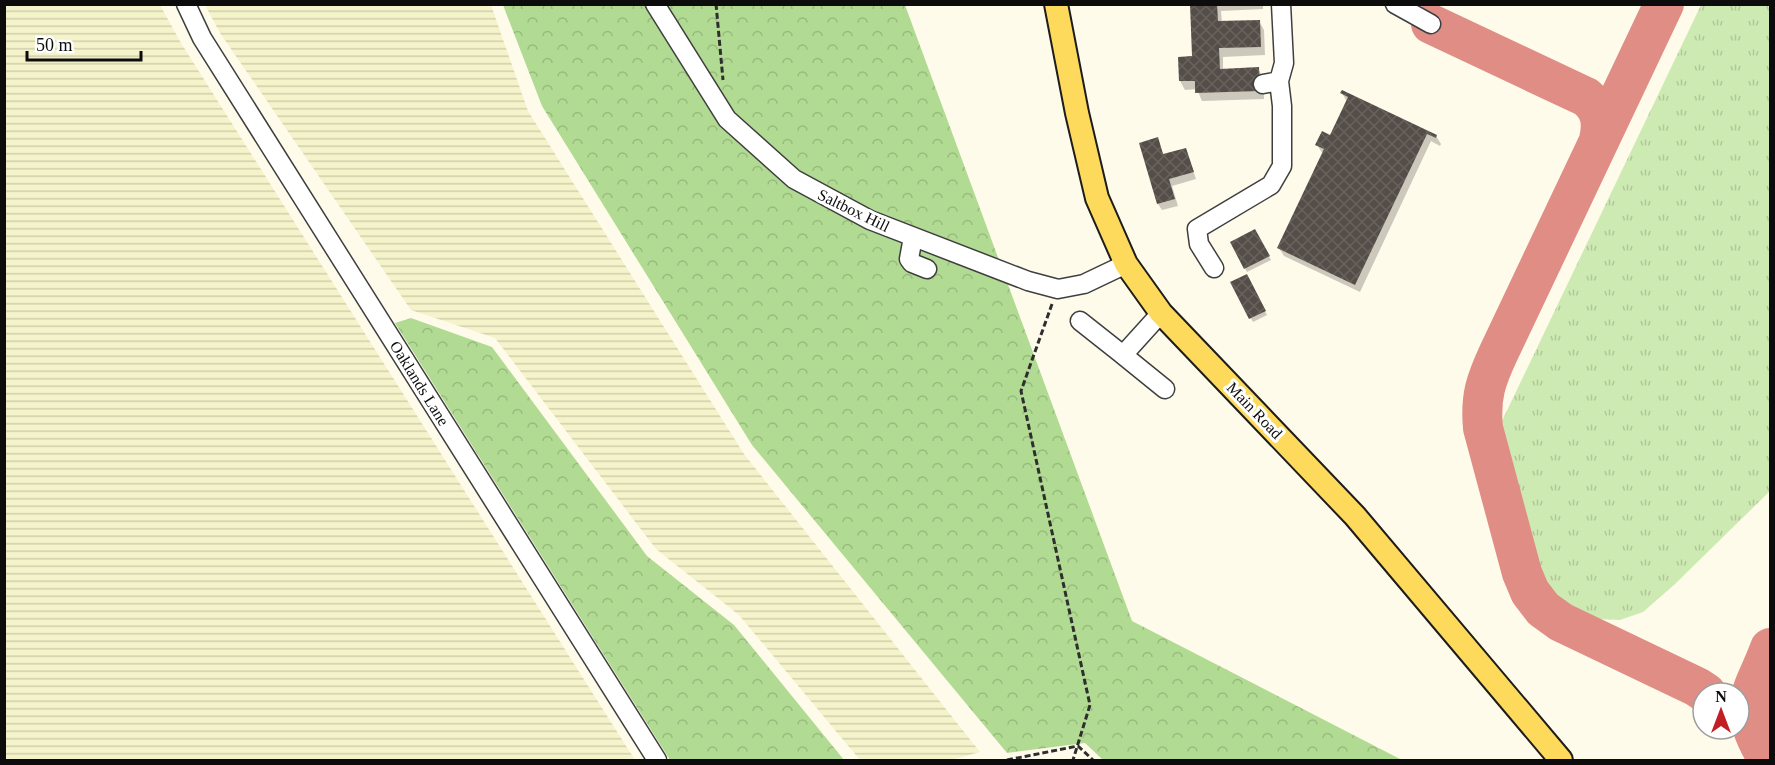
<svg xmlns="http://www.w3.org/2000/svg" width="1775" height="765" viewBox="0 0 1775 765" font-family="Georgia,serif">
<defs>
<pattern id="farmland-rules" width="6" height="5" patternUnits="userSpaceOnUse" patternTransform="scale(1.5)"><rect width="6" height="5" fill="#f5f3ca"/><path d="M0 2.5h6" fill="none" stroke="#d1cfac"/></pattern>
<pattern id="grass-tufts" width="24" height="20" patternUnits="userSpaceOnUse" patternTransform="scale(1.5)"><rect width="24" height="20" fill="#ceeab3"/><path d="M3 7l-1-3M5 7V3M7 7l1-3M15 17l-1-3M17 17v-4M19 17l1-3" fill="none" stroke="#b0c899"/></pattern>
<pattern id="forest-crowns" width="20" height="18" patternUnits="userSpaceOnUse" patternTransform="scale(1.5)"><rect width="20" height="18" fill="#b1db92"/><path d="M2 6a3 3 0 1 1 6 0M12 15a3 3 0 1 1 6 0" fill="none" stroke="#97bb7d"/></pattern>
<pattern id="building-cross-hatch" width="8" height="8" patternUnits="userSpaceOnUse" patternTransform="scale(1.5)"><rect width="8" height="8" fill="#554d48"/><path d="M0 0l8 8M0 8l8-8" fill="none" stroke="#68625e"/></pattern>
</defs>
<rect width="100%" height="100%" fill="#fffbea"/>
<path fill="url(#farmland-rules)" d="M 4,5 L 160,5 L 181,43 L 635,760 L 5,760 Z
M 205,5 L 491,5 L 528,111 L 744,454 L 980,752 L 951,760 L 860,760 L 739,615 L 656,549 L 495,338 L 411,310 L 220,33 Z"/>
<path fill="url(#grass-tufts)" d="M 1701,5 L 1770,5 L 1770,491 L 1674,585 L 1643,612 L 1620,620 L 1597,619 L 1574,609 L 1553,595 L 1542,578 L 1530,544 L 1501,423 Z"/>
<path fill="url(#forest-crowns)" d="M 503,5 L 905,5 L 1132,621 L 1402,760 L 1103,760 L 1085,743 L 1007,753 L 752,445 L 542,106 Z
M 411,318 L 492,347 L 647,556 L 734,625 L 844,760 L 670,760 L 395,323 Z"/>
<path fill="#0003" d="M 1192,4 L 1263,4 L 1263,9 L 1221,11 L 1222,23 L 1259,21 L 1264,30 L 1265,55 L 1223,57 L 1223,70 L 1258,69 L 1263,77 L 1264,99 L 1202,101 L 1197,89 L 1185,90 L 1180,81 L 1179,58 L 1194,58 Z
M 1342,93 L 1436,136 L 1441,144 L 1440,146 L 1431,141 L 1360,292 L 1284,256 L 1279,248 L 1323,154 L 1317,145 L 1331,137 L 1347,102 Z
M 1157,139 L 1164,156 L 1186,149 L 1196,179 L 1172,186 L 1178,206 L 1162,210 L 1158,204 L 1141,144 Z
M 1255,231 L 1271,260 L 1247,272 L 1232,243 Z
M 1246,276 L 1267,315 L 1253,322 L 1232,283 Z"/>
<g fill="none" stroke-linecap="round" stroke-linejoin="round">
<path stroke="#e08d86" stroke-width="40" d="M 1664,4 L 1499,352 C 1486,380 1480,396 1483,428 L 1522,573 L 1530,592 L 1543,609 L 1561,622 L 1697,687 L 1706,693
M 1431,24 L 1586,97 C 1601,109 1603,122 1599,140
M 1763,751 C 1736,703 1754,692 1770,648"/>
</g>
<path fill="url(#building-cross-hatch)" d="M 1190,4 L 1217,4 L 1218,21 L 1260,20 L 1261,47 L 1219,48 L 1220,69 L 1259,67 L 1260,91 L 1195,93 L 1195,81 L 1179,81 L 1178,57 L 1192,56 Z
M 1342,90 L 1437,135 L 1436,138 L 1427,134 L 1355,285 L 1277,248 L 1324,149 L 1315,145 L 1322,131 L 1330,135 L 1348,97 L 1340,93 Z
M 1158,137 L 1163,154 L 1186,148 L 1194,172 L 1169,179 L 1175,199 L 1157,204 L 1139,143 Z
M 1255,229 L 1270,256 L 1244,269 L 1230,242 Z
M 1247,274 L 1266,311 L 1249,319 L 1230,282 Z"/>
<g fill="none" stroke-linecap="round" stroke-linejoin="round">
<g stroke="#3f3f3f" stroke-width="21">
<path id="minor" d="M 186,4 L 202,38 L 657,760
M 655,4 L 727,119 L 794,179 L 870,220 L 1028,281 L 1058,289 L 1084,284 L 1126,264
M 1395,4 L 1431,24
M 1263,84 L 1279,81 L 1284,63 L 1281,4
M 913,237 L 909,259 L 912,263 L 927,269
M 1214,268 L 1199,244 L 1197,229 L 1271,185 L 1282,166 L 1282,106 L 1279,81
M 1161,313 L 1123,355 L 1165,389
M 1080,321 L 1123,355"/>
</g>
<g stroke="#1d1d1d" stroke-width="26">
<path id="major" d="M 1056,4 L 1077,113 L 1097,198 L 1126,264 L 1161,313 L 1355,516 L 1561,760"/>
</g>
<path stroke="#2e2e2e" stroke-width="3" stroke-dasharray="6 3" stroke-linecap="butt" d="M 716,4 L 723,80
M 1052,304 L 1021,391 L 1090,705 L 1073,760
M 1007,760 L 1078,746 L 1093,760"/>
<use href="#minor" stroke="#fff" stroke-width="18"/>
<use href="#major" stroke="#feda5c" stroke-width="22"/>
</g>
<g text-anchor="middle" stroke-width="6" stroke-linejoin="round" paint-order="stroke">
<g font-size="16" fill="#0c0c0c" stroke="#fff">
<text transform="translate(854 210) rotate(26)" y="6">Saltbox Hill</text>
<text transform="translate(420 383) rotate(58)" y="6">Oaklands Lane</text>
<text transform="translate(1255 410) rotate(46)" y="6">Main Road</text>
</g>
</g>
<rect width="1775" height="765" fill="none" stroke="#0c0c0c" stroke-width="12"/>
<g transform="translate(1721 711)"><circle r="28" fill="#ffffff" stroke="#9e9e9e" stroke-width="1.5"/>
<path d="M0-4.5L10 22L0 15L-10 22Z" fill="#c01f23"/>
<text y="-9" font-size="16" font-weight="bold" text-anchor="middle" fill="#0c0c0c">N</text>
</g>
<path d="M27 51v9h114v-9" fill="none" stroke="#0c0c0c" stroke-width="3"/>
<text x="36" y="51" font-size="18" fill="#0c0c0c" stroke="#ffffff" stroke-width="4.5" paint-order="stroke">50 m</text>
</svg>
